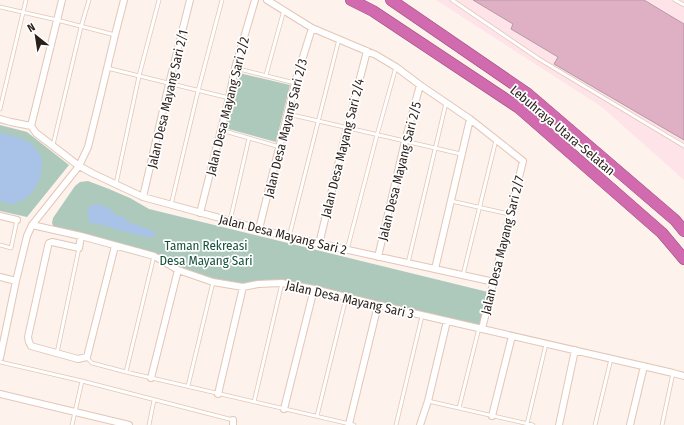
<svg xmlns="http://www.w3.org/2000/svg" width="684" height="425" viewBox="0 0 684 425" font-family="'Fira Sans Condensed',sans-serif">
<rect width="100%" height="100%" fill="#fef2ec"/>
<path fill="#fee3e9" d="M 436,0 L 684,0 L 684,180 L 602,107 Z"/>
<path fill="#acc9bb" d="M 239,73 L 290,85 L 276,142 L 225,128 Z
M 0,125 L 27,132 L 69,165 L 27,217 L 0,211 Z
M 88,181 L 109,189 L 130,198 L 149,209 L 492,293 L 483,332 L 287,284 L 243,289 L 193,278 L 183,275 L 155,255 L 54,228 L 52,223 L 53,218 L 75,186 L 80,182 Z"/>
<path fill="#a8c3e7" d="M 0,133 C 9,135 22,137 30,143 C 33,146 38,150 40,155 C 46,171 36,194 21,201 C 18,202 15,204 12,204 C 8,204 4,202 0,201 Z
M 95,204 C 101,204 112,209 115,215 L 121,216 L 129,222 L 155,232 L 155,235 L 153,237 L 147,237 L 126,232 L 122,230 L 118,230 L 107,226 L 91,223 L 88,221 L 89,218 L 87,211 L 88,208 Z"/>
<path fill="#dfb0c3" stroke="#b799a5" d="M 473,0 L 644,0 L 684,24 L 684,140 L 554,64 L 558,57 L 511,29 L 513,24 Z"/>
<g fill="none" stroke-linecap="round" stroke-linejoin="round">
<g stroke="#e3c6b6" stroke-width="4.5">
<path id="service" d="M 452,0 L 539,59 L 684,146
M 675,0 L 684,5
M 0,7 L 57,20 L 115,35
M 107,68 L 229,98
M 235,68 L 295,83
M 266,75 L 284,10
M 0,109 L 26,0
M 288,114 L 461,154
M 221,130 L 280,147
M 53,145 L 81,27 L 89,0
M 116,184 L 139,76 L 159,0
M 451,201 L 509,214
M 171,205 L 198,91 L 222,0
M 230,221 L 249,138
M 289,237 L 339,39
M 0,245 L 11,248 L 17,220
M 347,250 L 377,135 L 396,67
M 408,263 L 446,103
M 463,275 L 496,140
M 57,353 L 79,248
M 87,358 L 92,363 L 126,372 L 354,425
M 0,362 L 82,381 L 233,420
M 126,372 L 154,256
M 188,386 L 213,282
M 428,401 L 533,425
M 254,402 L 282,283
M 459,408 L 479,328
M 317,416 L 346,298
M 527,424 L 546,344
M 72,425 L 82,381
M 149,425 L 154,400
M 396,425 L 422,316
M 595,425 L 611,359
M 662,425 L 673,373"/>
</g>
<g stroke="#e3c6b6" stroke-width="8">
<path id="minor" d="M 267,0 L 312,28 L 376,55 L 396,67 L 420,85 L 470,119 L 523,161 L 482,329
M 0,119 L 11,122 L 31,126 L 36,133 L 79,166 L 94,174 L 143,197 L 289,237 L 494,282
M 31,126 L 62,0
M 143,197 L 169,84 L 190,0
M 200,213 L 229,98 L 235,68 L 255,0
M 0,216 L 17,220
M 32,225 L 81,236 L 154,256 L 178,270 L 213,282 L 243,287 L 258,284 L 282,283 L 314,289 L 378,305 L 673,373 L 684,376
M 259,229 L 295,83 L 312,28
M 81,236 L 79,248 L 52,242 L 49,243 L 48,246 L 28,337 L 29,342 L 31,346 L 78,359 L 87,357 L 115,246
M 319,244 L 347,128 L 367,51
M 378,257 L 405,141 L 420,85
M 435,269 L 470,119
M 0,277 L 16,281
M 0,358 L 16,281 L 27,236 L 32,225 L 79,166 L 88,147 L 100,98 L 115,35 L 124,0
M 151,378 L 178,270
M 0,394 L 129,425
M 218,394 L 243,287
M 284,409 L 314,289
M 492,416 L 512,336
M 349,424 L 378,305
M 233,425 L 233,420
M 420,425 L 428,401 L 447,321
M 559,425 L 575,350
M 630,425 L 644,366"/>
</g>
<g stroke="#97507a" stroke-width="12">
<path id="motorway" d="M 351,0 L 373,11 L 519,108 L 662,233 L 684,259
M 391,0 L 528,94 L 675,220 L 684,231"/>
</g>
<use href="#service" stroke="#fff" stroke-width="3"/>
<use href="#minor" stroke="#fff" stroke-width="6"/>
<use href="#motorway" stroke="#d16aae" stroke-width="11"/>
</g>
<g text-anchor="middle" stroke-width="3.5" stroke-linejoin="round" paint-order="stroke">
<g font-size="13" fill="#2a1f1a" stroke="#fff">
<text transform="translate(167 99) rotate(-77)" y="5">Jalan Desa Mayang Sari 2/1</text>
<text transform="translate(227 106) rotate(-76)" y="5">Jalan Desa Mayang Sari 2/2</text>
<text transform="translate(285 128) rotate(-76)" y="5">Jalan Desa Mayang Sari 2/3</text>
<text transform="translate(563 130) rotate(40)" y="5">Lebuhraya Utara–Selatan</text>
<text transform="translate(342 148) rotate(-76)" y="5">Jalan Desa Mayang Sari 2/4</text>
<text transform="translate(399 171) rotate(-76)" y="5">Jalan Desa Mayang Sari 2/5</text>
<text transform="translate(283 234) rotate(14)" y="5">Jalan Desa Mayang Sari 2</text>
<text transform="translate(502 245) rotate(-76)" y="5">Jalan Desa Mayang Sari 2/7</text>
<text transform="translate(350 299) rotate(13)" y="5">Jalan Desa Mayang Sari 3</text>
</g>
<g font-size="13" fill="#17523c" stroke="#fff">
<text x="206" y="250">Taman Rekreasi<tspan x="206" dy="15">Desa Mayang Sari</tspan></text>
</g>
</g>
<g transform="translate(36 36) rotate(330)" stroke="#ffffff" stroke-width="3" paint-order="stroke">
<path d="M0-3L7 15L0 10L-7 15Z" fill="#2a1f1a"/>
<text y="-6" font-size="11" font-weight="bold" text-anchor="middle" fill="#2a1f1a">N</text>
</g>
</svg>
